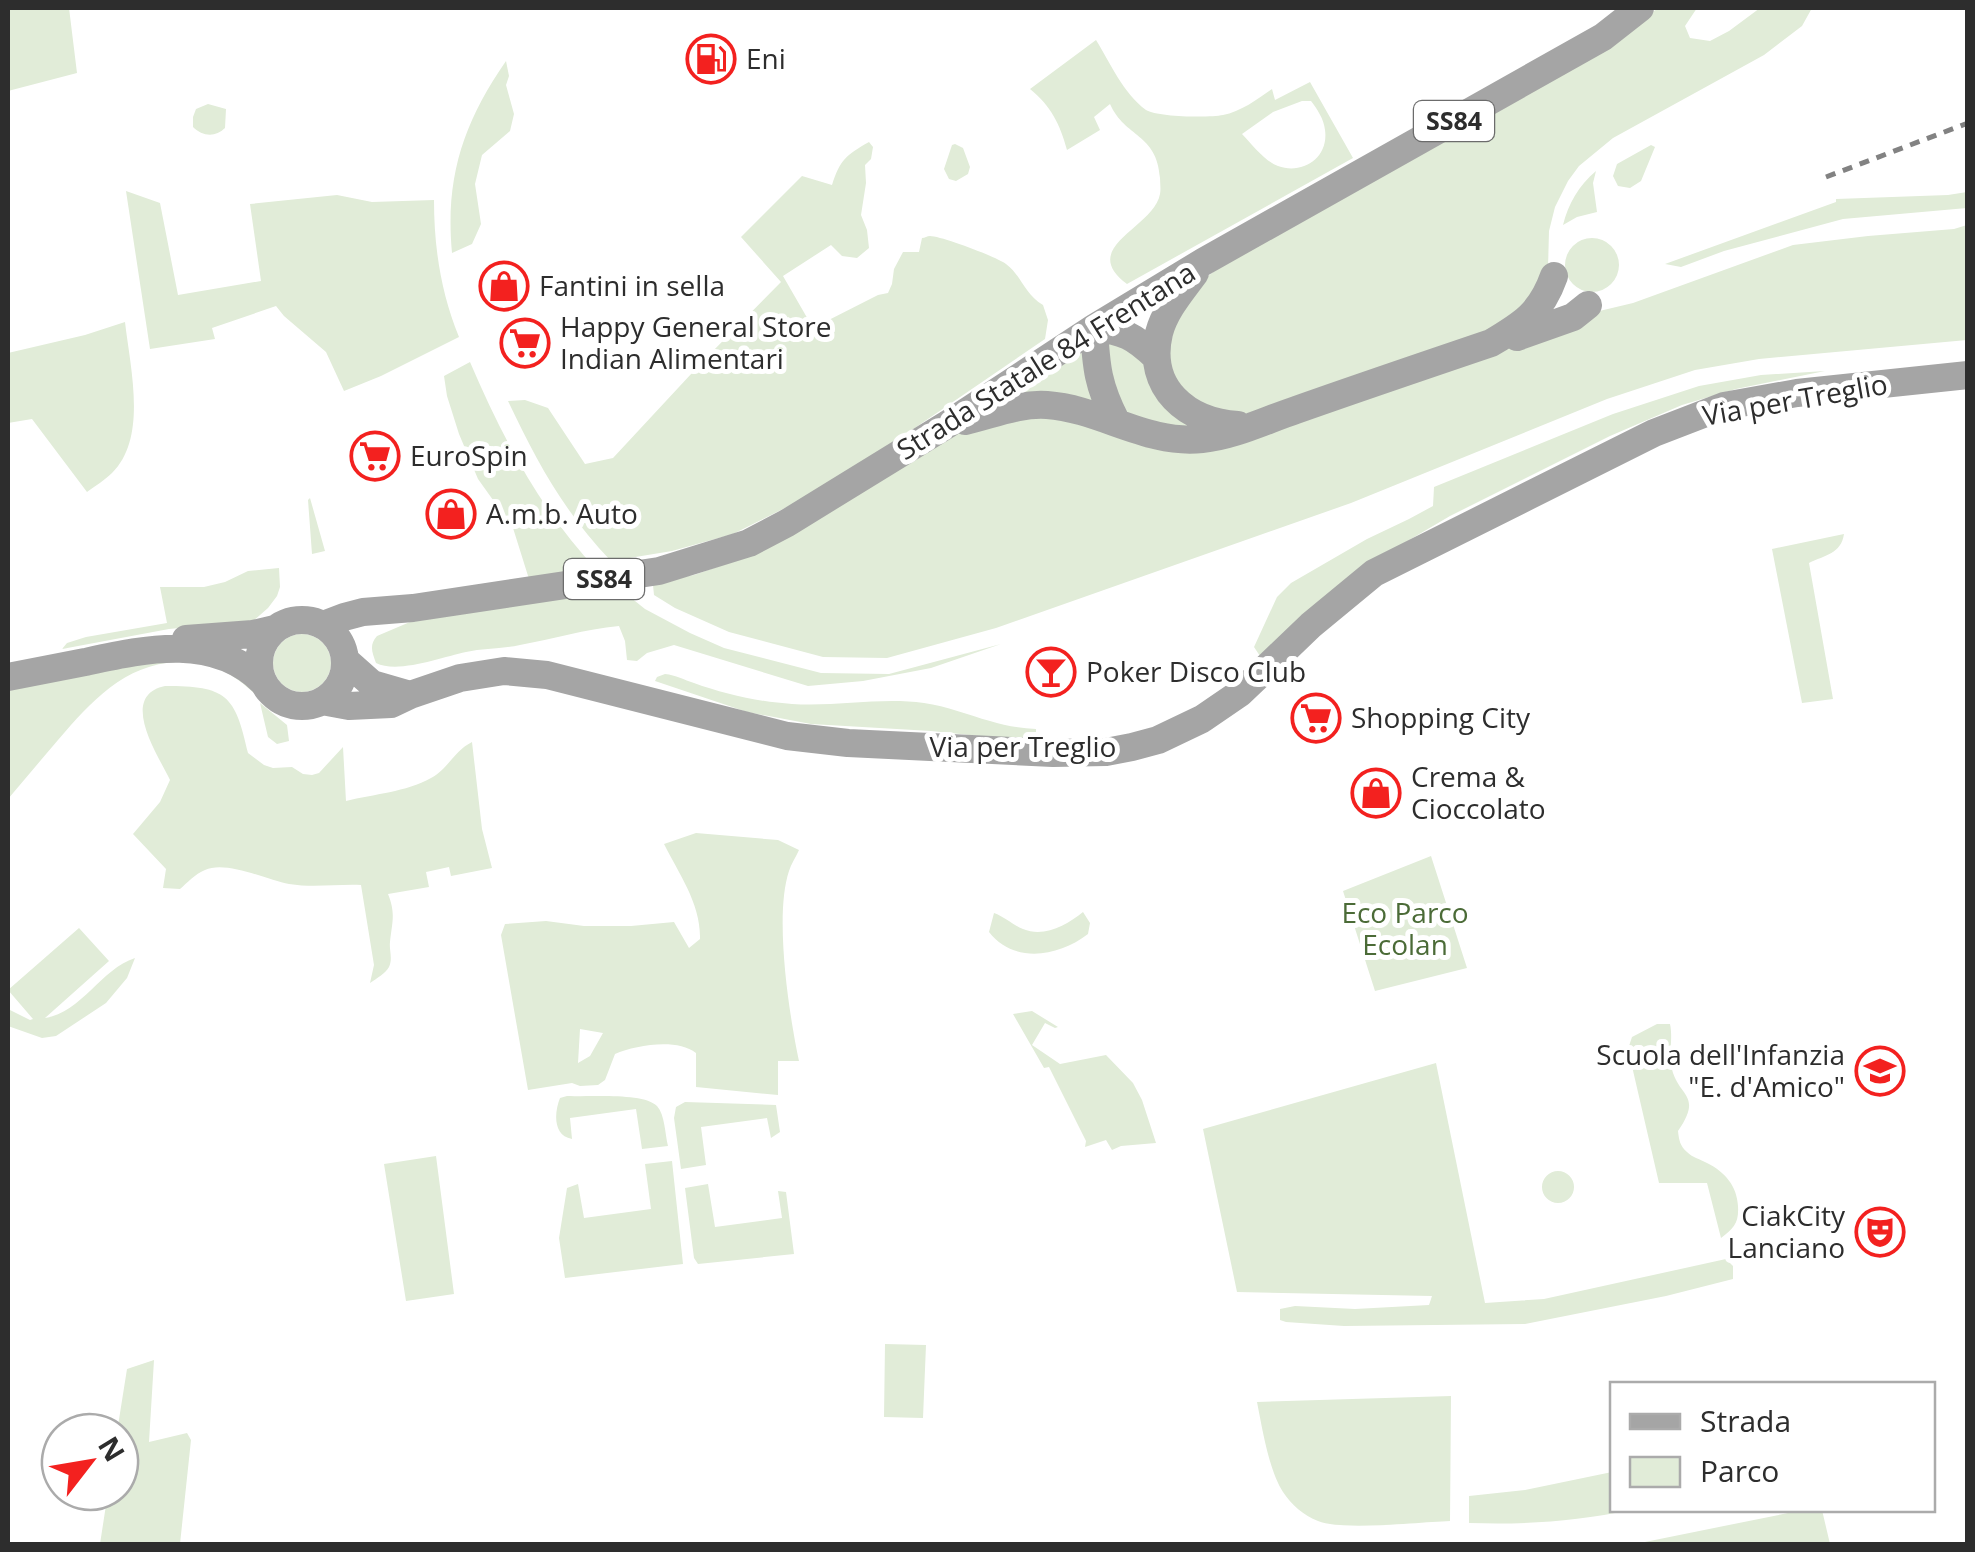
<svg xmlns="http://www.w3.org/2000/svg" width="1975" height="1552" viewBox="0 0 1975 1552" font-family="'Open Sans',sans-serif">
<rect width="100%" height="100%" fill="#fff"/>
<path fill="#e1ecd8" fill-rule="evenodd" d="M 8,8 L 69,8 L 77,73 L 8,91 Z
M 1659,8 L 1697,8 L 1685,26 L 1690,38 L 1710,41 L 1729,31 L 1760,8 L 1812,8 L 1802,26 L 1764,55 L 1613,138 L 1579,166 L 1568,181 L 1555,207 L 1549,231 L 1548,269 L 1540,297 L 1492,329 L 1271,408 L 1236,416 L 1190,399 L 1173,377 L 1164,347 L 1196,285 L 1244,249 Z
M 1096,40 C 1111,64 1123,93 1146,110 C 1157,117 1209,118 1223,115 C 1240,112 1258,99 1272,89 L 1275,100 L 1310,82 L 1353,158 L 1127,284 C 1077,247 1154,228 1160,194 C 1161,189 1160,183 1160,178 C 1157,133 1125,138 1110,104 L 1094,117 L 1100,130 L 1067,150 C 1060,124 1051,106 1030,89 ZM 1302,101 L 1311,101 C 1317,109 1324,119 1325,130 C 1329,158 1302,175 1278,166 C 1264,161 1252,144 1242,134 L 1273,112 Z
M 506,61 L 509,76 L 506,85 L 514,114 L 510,131 L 482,155 L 475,184 L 481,224 L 472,244 L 452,253 C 445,178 463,123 506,61 Z
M 208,104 L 226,109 L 225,128 C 215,138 202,136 193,127 L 193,117 L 196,109 Z
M 869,142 L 873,147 L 871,159 L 865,165 L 866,183 L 861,215 L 867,230 L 869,248 L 857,258 L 842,256 L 831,245 L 783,276 L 813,328 L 878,295 L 888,293 L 892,284 L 894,269 L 903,252 L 919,252 L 922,238 C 925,238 927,236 930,236 C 941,236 997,257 1006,264 C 1022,276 1024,294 1043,305 L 1048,320 L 1045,339 L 884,449 L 799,501 L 733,534 L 672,551 L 611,561 C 564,512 537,462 508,401 L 525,400 L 548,408 L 585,464 L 613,458 L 705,359 L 781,282 L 741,237 L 802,176 L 832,185 C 840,160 846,155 869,142 Z
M 955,144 L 963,148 L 970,167 L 968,174 L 956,181 L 949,179 L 944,169 L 952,145 Z
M 1651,145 L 1655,147 L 1641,181 L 1630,188 L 1618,186 L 1613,176 L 1617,164 Z
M 1596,171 L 1593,183 L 1597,212 L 1577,217 L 1563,225 C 1568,204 1579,185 1596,171 Z
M 126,191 L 160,203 L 178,295 L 261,281 L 250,204 L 337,195 L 372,202 L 434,200 C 434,248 441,293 459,337 L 381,376 L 344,391 L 326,352 L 284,316 L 276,306 L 212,328 L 215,339 L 150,349 Z
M 1967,192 L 1967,208 L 1843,219 L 1724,251 L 1681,267 L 1665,264 L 1836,202 L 1836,199 L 1948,195 Z
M 1967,225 L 1967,340 L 1759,359 L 1695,370 L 1607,399 L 1351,503 L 996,628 L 887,658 L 823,657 L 729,632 L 675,608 L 654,595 L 653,585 L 671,579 L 694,575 L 751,555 L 933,443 L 1014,410 L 1191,443 L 1591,313 L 1633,303 L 1793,245 L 1868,236 L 1954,229 Z
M1565 265a27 27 0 1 1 54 0a27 27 0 1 1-54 0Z
M 125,322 C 130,367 148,438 112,473 C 105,480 95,486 87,492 L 32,419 L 8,423 L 8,353 L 85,335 Z
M 1111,333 L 1213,429 C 1193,427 1161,427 1142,421 C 1106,410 1104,363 1111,333 Z
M 1088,349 L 1102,409 L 1008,399 Z
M 470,362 C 502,437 541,511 597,570 L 529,579 L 513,528 L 478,479 L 459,434 L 447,396 L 444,376 Z
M 1825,371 L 1736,389 L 1682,405 L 1610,436 L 1450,516 L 1365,566 L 1260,656 L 1254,647 L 1277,597 L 1291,583 L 1367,539 L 1409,519 L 1433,506 L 1434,487 L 1613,414 L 1699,386 L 1761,375 Z
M 310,498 L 325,551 L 312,554 L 308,500 Z
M 1844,534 C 1841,554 1825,555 1809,563 L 1833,699 L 1802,703 L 1772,549 Z
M 279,568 L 280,587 L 277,596 L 268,608 L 253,621 L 169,629 L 62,649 L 67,643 L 86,637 L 167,623 L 160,587 L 204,587 L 225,582 L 248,571 Z
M 615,585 L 645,609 L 690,633 L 724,648 L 821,673 L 889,674 L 1001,644 L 931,668 L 863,681 L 808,686 L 674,645 L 647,653 L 637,661 L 627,660 L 625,641 L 619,626 C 585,629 553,639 520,645 C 502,649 484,648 466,652 C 442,657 398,674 376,663 C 372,652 369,645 377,636 L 417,619 Z
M273 663a29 29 0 1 1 58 0a29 29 0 1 1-58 0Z
M 185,658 C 214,660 241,667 255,694 C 232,672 210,661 178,662 C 124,664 91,702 58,740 C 41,760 24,780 8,799 L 8,688 L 132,664 Z
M 665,674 C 676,675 684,680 694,683 C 724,694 760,702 792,704 C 836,707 880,697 924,703 C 947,706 968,715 990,721 C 1005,726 1021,728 1036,729 L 1036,742 L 931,731 L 811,724 L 747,712 L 655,681 L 657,677 Z
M 165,686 C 227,686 235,695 248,753 L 264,765 L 273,768 L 292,767 L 303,774 L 312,775 L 319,773 L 343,747 L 346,801 C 374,794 406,792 431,778 C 448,769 454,751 472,742 L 482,829 L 492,868 L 451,876 L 449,867 L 426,872 L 429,887 L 388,894 C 396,914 392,922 390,942 C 389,951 393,958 389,967 C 385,974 377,978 370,983 L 374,965 L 361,885 C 337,884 313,888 289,884 C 267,880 226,860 205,870 C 195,874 187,883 180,889 L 163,888 L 166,869 L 133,834 L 160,802 L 170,780 C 158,755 118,696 165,686 Z
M 260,703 L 287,725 L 289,741 L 277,744 L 268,737 Z
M 696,833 L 778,840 L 799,850 C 796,857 791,864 789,871 C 774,916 789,1014 799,1061 L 778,1061 L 778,1095 L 696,1087 L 696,1053 C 677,1038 636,1045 615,1054 L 605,1080 L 598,1085 L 580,1086 L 572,1083 L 528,1090 L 501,935 L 505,924 L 546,921 L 584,926 L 631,926 L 674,922 L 689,948 L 700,939 C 701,904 679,874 664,844 ZM 580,1029 L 603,1033 L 590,1056 L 578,1063 Z
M 1431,856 L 1467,968 L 1375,991 L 1343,891 Z
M 1083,912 L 1090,923 L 1088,934 C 1058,957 1014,964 989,932 L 994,913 C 1005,917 1013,925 1023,929 C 1044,938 1067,925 1083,912 Z
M 79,928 L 109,961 L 45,1018 C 82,1012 101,969 135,958 L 127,978 L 106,1003 L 56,1036 L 42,1038 L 8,1026 L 8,1009 L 30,1020 L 33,1019 L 8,990 Z
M 1032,1011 L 1058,1027 L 1055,1028 L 1045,1023 L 1032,1045 L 1060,1064 L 1106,1055 L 1133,1083 L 1142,1100 L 1156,1143 L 1121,1146 L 1112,1150 L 1106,1140 L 1085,1147 L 1086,1141 L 1049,1067 L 1044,1068 L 1013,1014 Z
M 1657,1024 L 1670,1024 C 1673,1038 1669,1052 1671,1065 C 1677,1098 1704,1093 1678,1131 C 1679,1140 1680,1146 1687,1152 C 1693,1158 1700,1159 1707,1163 C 1725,1172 1737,1186 1738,1206 C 1739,1223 1734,1228 1721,1238 L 1707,1183 L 1659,1183 L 1628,1049 L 1632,1037 Z
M 1436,1063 L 1485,1303 L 1544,1299 L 1726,1259 L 1733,1266 L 1733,1279 L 1666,1296 L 1525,1324 L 1344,1326 L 1286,1322 L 1280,1320 L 1280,1309 L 1295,1306 L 1355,1309 L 1429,1305 L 1432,1296 L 1237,1292 L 1203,1129 Z
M 567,1096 C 587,1097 644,1092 657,1106 C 665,1115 665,1134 668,1146 L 642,1149 L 636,1109 L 570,1118 L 572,1139 C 553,1136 554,1113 560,1098 Z
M 685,1102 L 776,1105 L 780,1132 L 771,1138 L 767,1118 L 701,1127 L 706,1165 L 681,1169 L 674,1118 L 676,1107 Z
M 436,1156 L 454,1294 L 406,1301 L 384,1164 Z
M 672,1161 L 683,1264 L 565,1278 L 559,1238 L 567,1188 L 578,1184 L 584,1218 L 651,1209 L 645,1164 Z
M1542 1187a16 16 0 1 1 32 0a16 16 0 1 1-32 0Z
M 708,1184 L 715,1227 L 782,1218 L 778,1191 L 786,1192 L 794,1254 L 698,1264 L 694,1258 L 685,1188 Z
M 885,1344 L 926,1345 L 923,1418 L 884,1417 Z
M 154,1360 L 149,1442 L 187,1433 L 191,1440 L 180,1544 L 100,1544 L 108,1492 L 120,1492 L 120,1432 L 117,1432 L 127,1369 Z
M 1451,1396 L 1450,1521 C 1421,1522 1342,1531 1318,1521 C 1304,1516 1291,1504 1283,1492 C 1269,1471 1262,1427 1257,1402 Z
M 1612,1472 L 1612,1510 L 1632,1510 C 1575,1521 1528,1525 1469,1523 L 1469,1496 L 1525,1490 Z
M 1803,1510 L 1822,1510 L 1830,1544 L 1635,1544 Z"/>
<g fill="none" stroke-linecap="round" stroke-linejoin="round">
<path stroke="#a5a5a5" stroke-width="28" d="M 1195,273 C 1182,291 1165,310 1159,333 C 1146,388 1187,422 1238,425
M 1094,328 C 1096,367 1098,386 1116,421
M 1094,328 C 1124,331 1134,336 1156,357
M 1517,337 L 1573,317 L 1588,305
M 965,421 C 992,415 1019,403 1047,405 C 1101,409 1147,445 1202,439 C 1234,436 1266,420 1296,410 C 1361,387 1426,365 1491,343 C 1523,324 1541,313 1554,276
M259 663a43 43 0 1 1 86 0a43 43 0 1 1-86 0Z
M 323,625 L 344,617 L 363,612 L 413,608 L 659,571 L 749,543 L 787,523 L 948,424 L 1094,328 L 1203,262 L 1603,37 L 1640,8
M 186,639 L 253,634 L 275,629
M 345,660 L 372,684 L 410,695
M 8,677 C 33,672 59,667 85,662 C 145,649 214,633 263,682
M 322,701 L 349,706 L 391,704 L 410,695 L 460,678 L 504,671 L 547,675 L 787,736 L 848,743 L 1053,753 L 1106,752 L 1132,747 L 1158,740 L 1202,719 L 1240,693 L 1311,625 L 1374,573 L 1654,433 L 1724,406 L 1797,393 L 1968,375"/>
<path stroke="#828282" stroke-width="5" stroke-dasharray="10 8" stroke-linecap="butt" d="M 1826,177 L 1968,123"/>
</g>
<defs>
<g id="fuel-ring" transform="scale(2.5)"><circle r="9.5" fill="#fff" stroke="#f3211f" stroke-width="1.5"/><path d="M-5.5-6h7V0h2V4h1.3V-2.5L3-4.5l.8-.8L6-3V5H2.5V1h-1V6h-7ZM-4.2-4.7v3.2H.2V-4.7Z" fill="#f3211f"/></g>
<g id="shop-ring" transform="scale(2.5)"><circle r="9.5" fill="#fff" stroke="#f3211f" stroke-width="1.5"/><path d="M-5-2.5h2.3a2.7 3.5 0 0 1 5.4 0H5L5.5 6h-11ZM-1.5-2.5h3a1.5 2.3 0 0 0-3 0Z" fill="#f3211f"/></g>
<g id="supermarket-ring" transform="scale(2.5)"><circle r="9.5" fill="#fff" stroke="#f3211f" stroke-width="1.5"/><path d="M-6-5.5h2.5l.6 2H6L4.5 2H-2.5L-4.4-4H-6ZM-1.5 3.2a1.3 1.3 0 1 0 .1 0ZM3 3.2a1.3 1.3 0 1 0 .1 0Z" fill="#f3211f"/></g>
<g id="bar-ring" transform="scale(2.5)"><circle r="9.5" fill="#fff" stroke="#f3211f" stroke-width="1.5"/><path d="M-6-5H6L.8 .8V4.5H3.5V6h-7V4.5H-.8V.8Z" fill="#f3211f"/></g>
<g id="school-ring" transform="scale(2.5)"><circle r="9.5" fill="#fff" stroke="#f3211f" stroke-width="1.5"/><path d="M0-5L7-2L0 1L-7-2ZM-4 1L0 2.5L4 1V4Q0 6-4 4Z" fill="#f3211f"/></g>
<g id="theatre-ring" transform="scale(2.5)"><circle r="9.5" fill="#fff" stroke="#f3211f" stroke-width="1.5"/><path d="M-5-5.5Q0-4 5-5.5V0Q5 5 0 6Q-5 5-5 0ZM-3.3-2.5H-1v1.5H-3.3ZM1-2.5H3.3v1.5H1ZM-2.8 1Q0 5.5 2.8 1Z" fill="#f3211f"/></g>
</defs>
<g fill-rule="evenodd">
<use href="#fuel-ring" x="711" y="59"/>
<use href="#shop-ring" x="504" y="286"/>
<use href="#supermarket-ring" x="525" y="343"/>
<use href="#supermarket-ring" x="375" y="456"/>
<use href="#shop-ring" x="451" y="514"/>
<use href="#bar-ring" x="1051" y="672"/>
<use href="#supermarket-ring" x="1316" y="718"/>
<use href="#shop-ring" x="1376" y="793"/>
<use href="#school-ring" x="1880" y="1071"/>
<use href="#theatre-ring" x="1880" y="1232"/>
</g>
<g text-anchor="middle" stroke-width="10" stroke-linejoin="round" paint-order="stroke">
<g fill="#fff" stroke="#6c6c6c" stroke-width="2.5">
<rect x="1414" y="101" width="80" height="40" rx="8"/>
<rect x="564" y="559" width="80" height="40" rx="8"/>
</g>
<g font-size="25" font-weight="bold" fill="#2d2d2d">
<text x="1454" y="130">SS84</text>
<text x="604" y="588">SS84</text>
</g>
<g font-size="28" fill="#2d2d2d" stroke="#fff" text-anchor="start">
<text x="746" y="69">Eni</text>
<text x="539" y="296">Fantini in sella</text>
<text x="560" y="337">Happy General Store<tspan x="560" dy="32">Indian Alimentari</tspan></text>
<text x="410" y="466">EuroSpin</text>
<text x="486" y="524">A.m.b. Auto</text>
<text x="1086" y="682">Poker Disco Club</text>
<text x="1351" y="728">Shopping City</text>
<text x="1411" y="787">Crema &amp;<tspan x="1411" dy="32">Cioccolato</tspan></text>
<text x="1845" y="1065" text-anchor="end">Scuola dell'Infanzia<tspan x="1845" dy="32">"E. d'Amico"</tspan></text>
<text x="1845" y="1226" text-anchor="end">CiakCity<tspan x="1845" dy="32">Lanciano</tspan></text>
</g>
<g font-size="28" fill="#2d2d2d" stroke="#fff">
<text transform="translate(1046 361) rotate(-32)" y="10">Strada Statale 84 Frentana</text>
<text transform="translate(1795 400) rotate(-10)" y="10">Via per Treglio</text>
<text x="1023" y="757">Via per Treglio</text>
</g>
<g font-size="28" fill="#4b6b37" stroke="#fff">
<text x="1405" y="923">Eco Parco<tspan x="1405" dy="32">Ecolan</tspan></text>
</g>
</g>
<rect width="1975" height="1552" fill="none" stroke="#2d2d2d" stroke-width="20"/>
<rect x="1610" y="1382" width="325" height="130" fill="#ffffff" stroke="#ababab" stroke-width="2.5"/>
<rect x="1630" y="1414" width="50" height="15" fill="#a5a5a5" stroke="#ababab" stroke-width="2.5"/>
<text x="1700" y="1432" font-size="30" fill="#2d2d2d">Strada</text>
<rect x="1630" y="1457" width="50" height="30" fill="#e1ecd8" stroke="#ababab" stroke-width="2.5"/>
<text x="1700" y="1482" font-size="30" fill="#2d2d2d">Parco</text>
<g transform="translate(90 1462) rotate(59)"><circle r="48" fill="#ffffff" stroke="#ababab" stroke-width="2.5"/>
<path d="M0-8L18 38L0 25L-18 38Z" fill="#f3211f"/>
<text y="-15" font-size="28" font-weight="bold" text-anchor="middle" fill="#2d2d2d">N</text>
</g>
</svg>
